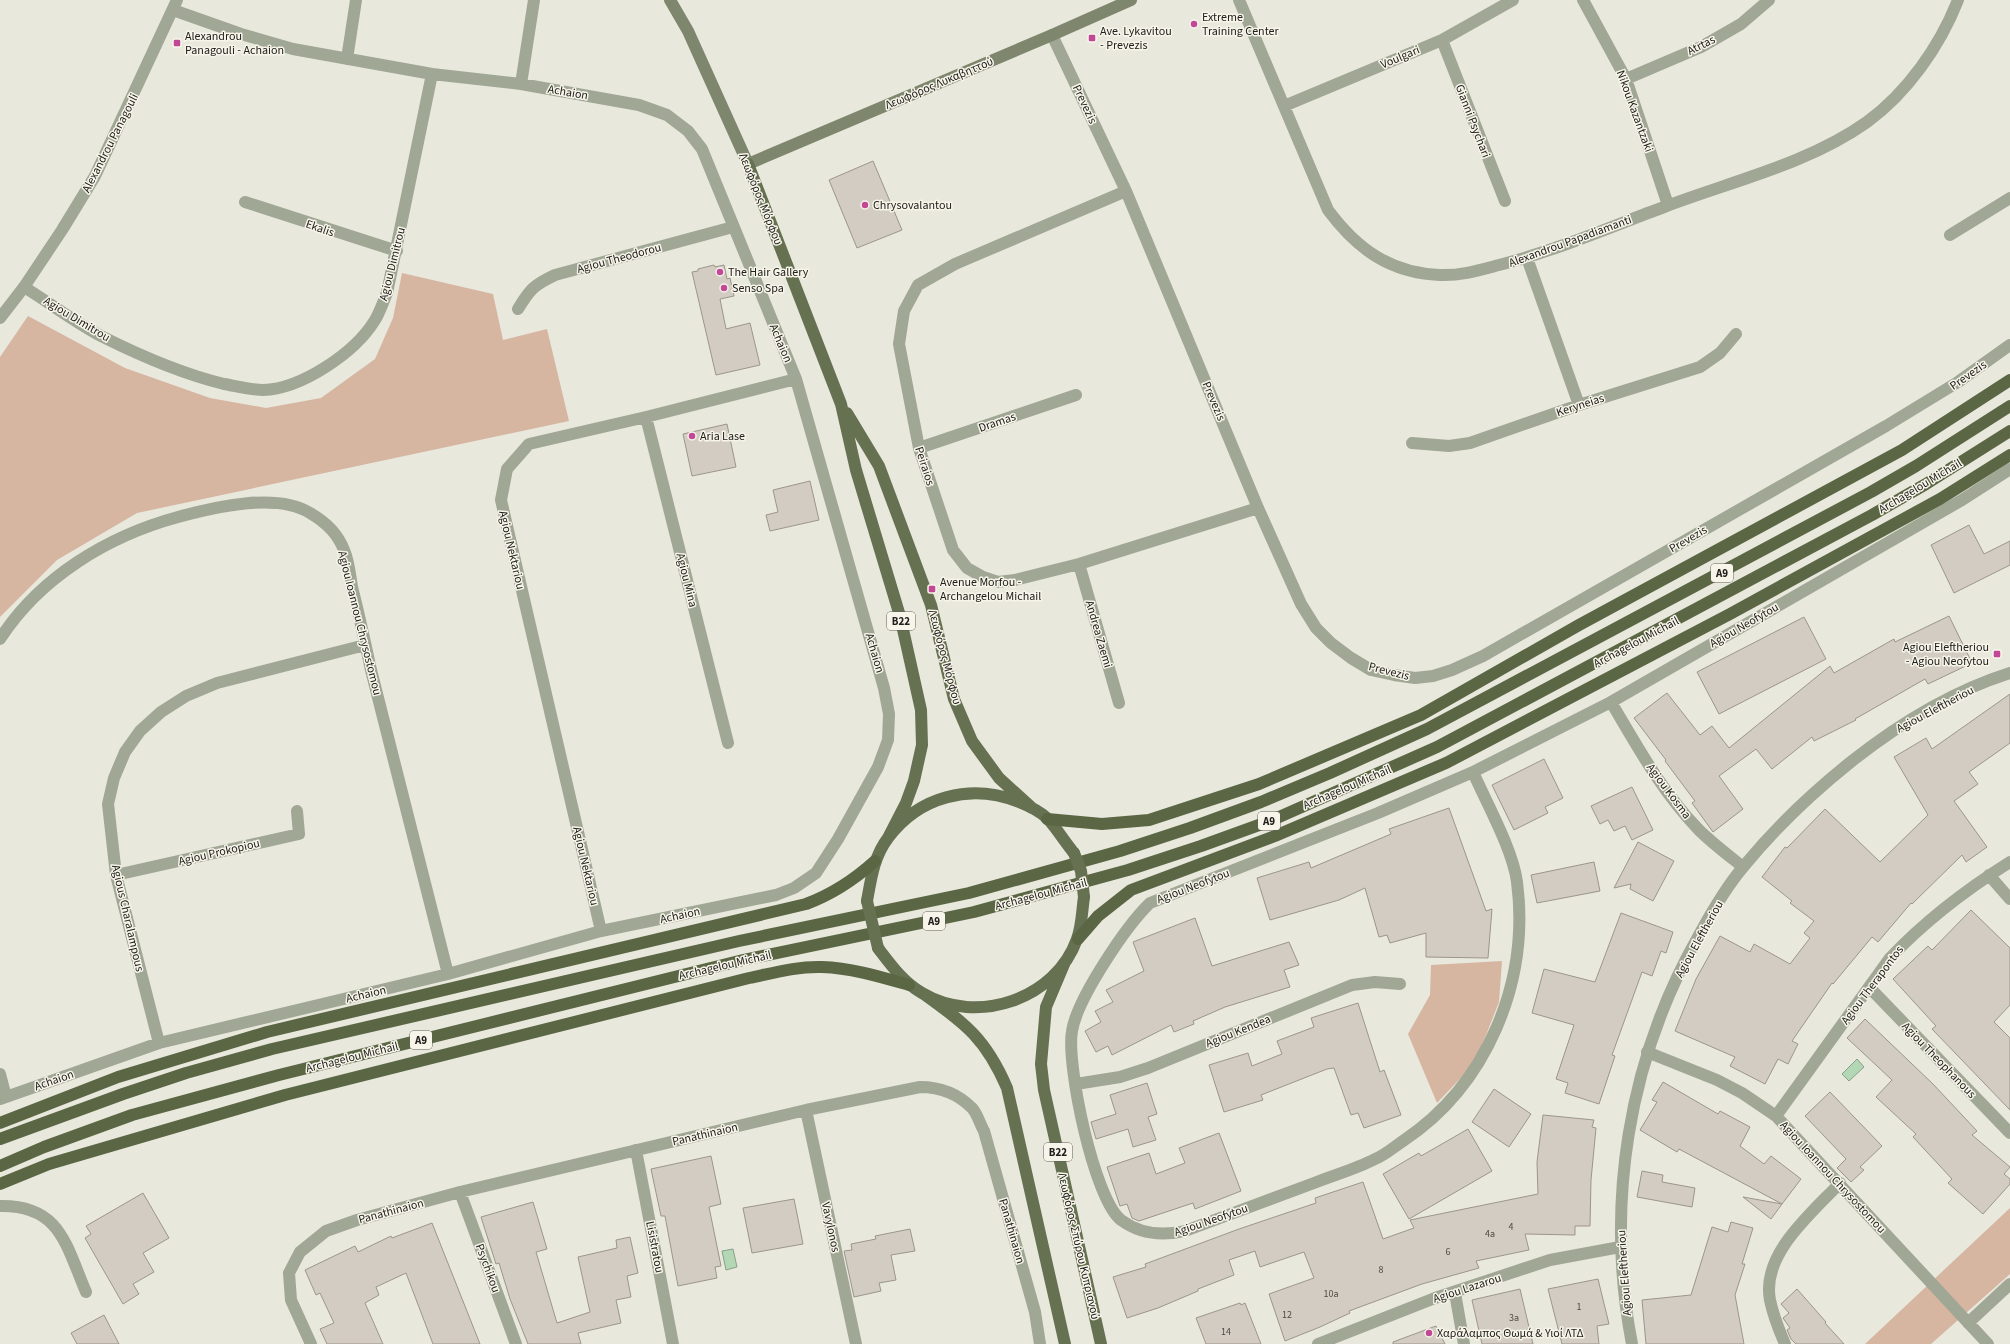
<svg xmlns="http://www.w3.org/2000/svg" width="2010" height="1344" viewBox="0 0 2010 1344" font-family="'Source Sans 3',sans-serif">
<rect width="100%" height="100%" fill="#e9e8dd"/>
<path fill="#d6b5a1" d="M 402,273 L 493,294 L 503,340 L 547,329 L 569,421 L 137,513 L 57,560 L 0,617 L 0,357 L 28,316 L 125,368 L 210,398 L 266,408 L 321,398 L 375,359 L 393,318 Z
M 1502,961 L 1499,1002 L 1475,1063 L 1437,1103 L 1408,1034 L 1430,995 L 1431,965 Z
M 2010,1208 L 2010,1274 L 1931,1344 L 1865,1344 Z"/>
<path fill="#b3d7b5" stroke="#87a087" d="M 1857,1059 L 1864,1067 L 1849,1081 L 1842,1074 Z
M 733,1249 L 737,1267 L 726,1270 L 722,1251 Z"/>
<path fill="#d3ccc2" stroke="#9c958c" d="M 873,161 L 902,230 L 857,248 L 829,180 Z
M 714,265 L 715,267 L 724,265 L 727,279 L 730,278 L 734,296 L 720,299 L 726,329 L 750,323 L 760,365 L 716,375 L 692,272 L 698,271 L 698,269 Z
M 727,424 L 736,467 L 692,476 L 683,434 Z
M 810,481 L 819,520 L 770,531 L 766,515 L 778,512 L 773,490 Z
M 1969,525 L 1984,554 L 2010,541 L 2010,565 L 1954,593 L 1931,545 Z
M 1949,616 L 1972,663 L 1928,684 L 1925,679 L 1855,719 L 1856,720 L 1814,741 L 1812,737 L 1772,769 L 1756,749 L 1719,776 L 1743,809 L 1713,832 L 1692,803 L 1695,801 L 1665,761 L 1666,760 L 1634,718 L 1667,693 L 1700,735 L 1712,726 L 1729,748 L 1830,666 L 1834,673 L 1894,639 L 1895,642 Z
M 1804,617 L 1826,659 L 1719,714 L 1697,672 Z
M 2010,694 L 2010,743 L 1969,772 L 1978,784 L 1954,801 L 1987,847 L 1966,862 L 1962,855 L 1912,904 L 1911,903 L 1878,942 L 1872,937 L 1833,984 L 1832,983 L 1792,1041 L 1798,1044 L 1788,1064 L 1778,1059 L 1765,1084 L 1730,1066 L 1735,1057 L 1675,1031 L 1696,979 L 1720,936 L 1750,952 L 1754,944 L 1790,964 L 1810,938 L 1804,933 L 1814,921 L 1790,903 L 1792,901 L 1762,877 L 1785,847 L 1787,848 L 1825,809 L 1880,862 L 1928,815 L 1894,757 L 1926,738 L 1932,749 Z
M 1544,759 L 1563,798 L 1545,807 L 1548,813 L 1514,830 L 1492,785 Z
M 1632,787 L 1653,830 L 1632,840 L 1625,826 L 1614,831 L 1608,820 L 1600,824 L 1591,806 Z
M 1449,808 L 1486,911 L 1492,909 L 1488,958 L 1426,957 L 1426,933 L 1390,943 L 1387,935 L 1379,937 L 1365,888 L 1339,900 L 1270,920 L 1257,878 L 1309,862 L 1311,868 L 1391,834 L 1389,829 Z
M 1638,842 L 1674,861 L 1653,901 L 1630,889 L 1631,884 L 1614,888 Z
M 1594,862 L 1600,891 L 1537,903 L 1531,875 Z
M 1971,910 L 2010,948 L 2010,1005 L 1994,1022 L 2010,1038 L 2010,1110 L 1932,1029 L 1936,1026 L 1893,979 L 1928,946 L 1932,950 Z
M 1621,913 L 1673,932 L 1666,953 L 1661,951 L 1652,976 L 1642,972 L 1612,1055 L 1615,1056 L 1599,1104 L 1565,1093 L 1568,1083 L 1556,1079 L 1574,1025 L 1532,1013 L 1544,969 L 1595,982 Z
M 1195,918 L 1212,966 L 1289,942 L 1299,965 L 1284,970 L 1290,987 L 1225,1007 L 1193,1021 L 1194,1024 L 1174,1032 L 1171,1025 L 1112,1055 L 1108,1046 L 1096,1052 L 1085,1031 L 1101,1022 L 1095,1011 L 1113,1002 L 1106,990 L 1144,971 L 1133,942 Z
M 1358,1003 L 1380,1072 L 1384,1070 L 1401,1115 L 1364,1128 L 1358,1113 L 1351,1115 L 1334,1068 L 1327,1069 L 1261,1095 L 1263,1100 L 1224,1112 L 1209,1065 L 1248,1053 L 1252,1066 L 1282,1054 L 1277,1041 L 1314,1027 L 1311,1018 Z
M 1865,1019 L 1933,1084 L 1977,1131 L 1972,1135 L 2010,1167 L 2004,1174 L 2010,1179 L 2010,1184 L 1983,1214 L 1948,1183 L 1952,1179 L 1913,1137 L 1916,1134 L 1876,1097 L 1892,1080 L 1847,1038 Z
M 1663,1082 L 1718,1114 L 1720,1111 L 1750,1127 L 1740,1146 L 1764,1164 L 1771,1156 L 1801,1179 L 1782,1204 L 1679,1149 L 1677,1152 L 1640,1130 L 1657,1102 L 1652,1100 Z
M 1147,1083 L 1157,1114 L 1148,1117 L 1156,1140 L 1133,1147 L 1128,1129 L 1096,1139 L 1091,1122 L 1116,1114 L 1110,1095 Z
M 1494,1089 L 1531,1114 L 1509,1147 L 1472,1122 Z
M 1830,1092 L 1882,1146 L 1860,1167 L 1864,1170 L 1851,1182 L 1837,1168 L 1846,1159 L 1805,1116 Z
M 1543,1115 L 1594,1120 L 1592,1127 L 1596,1128 L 1591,1180 L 1590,1226 L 1575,1226 L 1575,1235 L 1525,1234 L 1529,1250 L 1476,1261 L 1479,1268 L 1422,1284 L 1349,1311 L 1350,1313 L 1320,1327 L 1285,1341 L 1269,1294 L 1314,1278 L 1304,1252 L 1260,1267 L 1255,1251 L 1229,1260 L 1234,1275 L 1198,1289 L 1198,1291 L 1158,1308 L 1127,1318 L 1113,1277 L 1146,1267 L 1145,1264 L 1239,1229 L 1316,1203 L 1315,1198 L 1363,1182 L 1383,1239 L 1414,1228 L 1410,1220 L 1538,1194 L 1537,1162 Z
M 1468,1129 L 1492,1171 L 1409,1219 L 1383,1174 L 1419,1153 L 1421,1156 Z
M 1219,1133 L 1241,1191 L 1195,1209 L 1193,1203 L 1139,1221 L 1132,1218 L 1127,1204 L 1120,1206 L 1107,1167 L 1149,1153 L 1156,1174 L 1185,1163 L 1179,1148 Z
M 711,1156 L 721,1204 L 709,1207 L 721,1266 L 715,1267 L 717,1278 L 678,1286 L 665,1216 L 661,1216 L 651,1169 Z
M 1642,1171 L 1663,1175 L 1662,1182 L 1695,1188 L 1692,1207 L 1637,1197 Z
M 143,1193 L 169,1238 L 143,1253 L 154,1272 L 133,1284 L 139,1294 L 123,1304 L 85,1238 L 91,1234 L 86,1226 Z
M 1743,1197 L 1782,1204 L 1771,1219 Z
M 794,1199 L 803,1244 L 752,1253 L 743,1208 Z
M 533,1202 L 547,1249 L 536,1252 L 557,1323 L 590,1312 L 578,1257 L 617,1248 L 616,1240 L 630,1237 L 638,1273 L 627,1276 L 631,1297 L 616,1300 L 621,1323 L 578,1333 L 581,1344 L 528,1344 L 510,1299 L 499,1263 L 496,1264 L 481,1217 Z
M 1731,1222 L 1753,1228 L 1742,1264 L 1745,1264 L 1735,1295 L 1744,1344 L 1646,1344 L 1642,1300 L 1691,1295 L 1712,1227 L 1728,1232 Z
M 432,1223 L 480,1344 L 433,1344 L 406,1273 L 376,1287 L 379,1295 L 365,1303 L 383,1344 L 327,1344 L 320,1329 L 334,1323 L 320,1293 L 316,1295 L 305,1270 L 355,1246 L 358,1252 L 391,1236 L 392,1238 Z
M 910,1229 L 915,1251 L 891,1255 L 896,1280 L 879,1283 L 881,1291 L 854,1297 L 844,1251 L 852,1250 L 851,1244 L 876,1239 L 875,1236 Z
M 1598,1279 L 1609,1324 L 1597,1326 L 1599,1344 L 1562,1344 L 1548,1289 Z
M 1520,1289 L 1533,1344 L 1482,1344 L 1472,1300 Z
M 1797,1289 L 1826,1322 L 1825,1323 L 1844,1344 L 1796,1344 L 1791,1339 L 1787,1330 L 1790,1328 L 1783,1318 L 1789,1313 L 1781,1304 Z
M 1240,1303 L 1241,1305 L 1245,1303 L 1261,1344 L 1206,1344 L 1196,1318 Z
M 104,1315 L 119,1344 L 77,1344 L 71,1333 Z
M 1436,1326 L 1445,1344 L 1393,1344 L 1393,1342 Z"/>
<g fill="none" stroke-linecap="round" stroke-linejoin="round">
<path stroke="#a0a795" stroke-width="12" d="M 1239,0 L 1328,210 C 1357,249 1390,273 1440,275 C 1460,276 1480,270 1499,265 C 1555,251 1610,227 1664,207 C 1732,181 1808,164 1867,122 C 1907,93 1940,46 1958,0
M 1583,0 L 1626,79 L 1668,205
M 1052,35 L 1126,191 L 1258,508 L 1301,604 L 1316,628 L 1331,643 L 1351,658 L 1371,670 L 1394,675 L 1415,678 L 1433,676 L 1452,670 L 1483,656 L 1886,426 L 1958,382 L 2010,345
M 1442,40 L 1505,201
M 347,59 L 356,0
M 1626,79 L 1701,47 L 1741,24 L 1769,0
M 521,84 L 534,0
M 1284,106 L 1442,40 L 1513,0
M 1126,191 L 955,264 L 918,285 L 904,311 L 899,344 L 919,448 L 953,550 L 967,568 L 983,577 L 998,582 L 1015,580 L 1079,564 L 1258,508
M 245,202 L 397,251
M 1950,235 L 2010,198
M 1527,258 L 1579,405
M 24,287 C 50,303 76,323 103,337 C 141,356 183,374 224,384 C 236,386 251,390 263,390 C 301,389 355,353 375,320 C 380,312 383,302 387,293 L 432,74
M 518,309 C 530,289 534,285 555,275 L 733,227
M 646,417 L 728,743
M 1412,443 L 1449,446 L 1470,443 L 1579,405 L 1700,367 L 1720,353 L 1736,334
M 919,448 L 1076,395
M 1079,564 L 1119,703
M 0,639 C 40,577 108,536 178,517 C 214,507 277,492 310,513 C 324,521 338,534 344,550 C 349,561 350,575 352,587 C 359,614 365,642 371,670 C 397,771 422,873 448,974
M 1611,702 C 1637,746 1662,792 1699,830 C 1712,843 1728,855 1743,867
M 1473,772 C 1486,802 1513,850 1517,882 C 1530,982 1487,1085 1403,1141 C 1394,1147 1385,1155 1375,1159 C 1356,1169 1334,1175 1314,1183 C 1271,1199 1228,1215 1185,1231 C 1163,1236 1140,1234 1121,1220 C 1094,1199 1066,1064 1072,1031 C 1077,999 1126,926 1150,903 L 1378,813 L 1473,772 L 1611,702 L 1962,500 L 2010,469
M 116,875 L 299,834 L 297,811
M 1989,875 L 2010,899
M 601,931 L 501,500 L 507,469 L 529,444 L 646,417 L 796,379
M 1869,987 L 2010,1133
M 159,1043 L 116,875 L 108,804 L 114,778 L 125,752 L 140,731 L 161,712 L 186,696 L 217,683 L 365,645
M 1647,1052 L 1717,1080 L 1742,1093 L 1776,1116 L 1988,1344
M 0,1074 L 6,1097
M 1076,1084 L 1120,1077 L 1148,1068 L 1352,985 L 1375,982 L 1400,984
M 0,1099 L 159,1043 L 448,974 L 601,931 L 776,895 L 794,888 L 816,873 L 838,839 L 878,767 L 888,740 L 889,714 L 884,688 L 796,379 L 702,149 L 688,131 L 667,115 L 639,105 L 521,84 L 432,74 L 293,49 L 241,34 L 173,10
M 806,1110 L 856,1344
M 1776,1116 L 1890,958 C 1925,921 1967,889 2010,862
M 636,1150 L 673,1344
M 460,1192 L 516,1344
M 0,1206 C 61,1205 66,1246 86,1292
M 1455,1293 L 1464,1344
M 1968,1323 L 2010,1284
M 311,1344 L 291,1300 L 289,1273 L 300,1252 L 326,1231 L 357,1220 L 460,1192 L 806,1110 L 920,1087 C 939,1087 957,1093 972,1108 C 977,1113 980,1124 984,1131 L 1035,1312 L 1040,1344
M 1318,1344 L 1435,1298 L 1550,1260 L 1620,1247
M 1785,1344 C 1779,1330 1773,1315 1770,1300 C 1761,1254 1812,1213 1840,1183"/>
<path stroke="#a0a795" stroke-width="12" d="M 0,318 L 24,287 L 62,230 L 95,176 L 177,0
M 1632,1344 C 1605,1205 1628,1060 1698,937 C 1711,913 1726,887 1744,866 C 1776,827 1813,792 1852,761 C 1899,724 1953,691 2010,673"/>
<path stroke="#7e876d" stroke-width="12" d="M 670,0 L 688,31 L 748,164 L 1052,35 L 1131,0"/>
<path stroke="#657150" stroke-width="12" d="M 748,164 L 841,404 L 856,470 L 900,616 L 921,710 L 922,745 L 914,781 L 906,803 L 888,838
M 847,413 L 879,466 L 931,605 L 954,699 L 972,741 L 999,778 L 1032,808
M 867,901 C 871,879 874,856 888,838 C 919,796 971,783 1019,802 C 1029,806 1040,811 1048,819 C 1057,829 1065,842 1074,853
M 878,948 C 891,965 903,982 922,993 C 977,1026 1056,999 1077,939 C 1082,926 1082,910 1084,897
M 1065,962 L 1046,1007 L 1041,1064 L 1044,1090 L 1101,1344
M 924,994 C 966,1024 986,1039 1007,1088 L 1065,1344"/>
<path stroke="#5b6744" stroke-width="12" d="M 1047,819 L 1102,824 L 1149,820 L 1259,784 L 1421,715 L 1579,625 L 1902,450 L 2010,380
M 1078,939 L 1098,916 L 1131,890 L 1275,836 L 1446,763 L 1730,614 L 1940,499 L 2010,455
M 0,1123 L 118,1077 L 267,1032 L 806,904 C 833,894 854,880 875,861
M 0,1139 L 123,1094 L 186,1073 L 272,1049 L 739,941 L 969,893 L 1120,851 L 1190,828 L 1261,802 L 1330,773 L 1427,729 L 1871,492 L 1916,466 L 2010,406
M 0,1166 L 44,1147 L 132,1115 L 279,1075 L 743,960 L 974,912 L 1128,870 L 1201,846 L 1270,821 L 1437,747 L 1872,515 L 1926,484 L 2010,431
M 0,1184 L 49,1164 L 285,1095 L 749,978 C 773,973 798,966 822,967 C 852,968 881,977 909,985"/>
<path stroke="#657150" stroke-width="12" d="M 1074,853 L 1081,871 L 1084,897
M 867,901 L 878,948"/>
</g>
<g fill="#c34797" stroke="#f7f5ea" stroke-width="1.5">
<circle cx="1194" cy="24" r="4"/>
<rect x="1088" y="34" width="8" height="8" rx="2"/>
<rect x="173" y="39" width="8" height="8" rx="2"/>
<circle cx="865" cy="205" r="4"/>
<circle cx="720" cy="272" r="4"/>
<circle cx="724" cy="288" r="4"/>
<circle cx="692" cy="436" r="4"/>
<rect x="928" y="585" width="8" height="8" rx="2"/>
<rect x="1993" y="650" width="8" height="8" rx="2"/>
<circle cx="1429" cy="1333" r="4"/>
</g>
<g text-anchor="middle" stroke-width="3" stroke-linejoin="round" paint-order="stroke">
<g font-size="10" fill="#4e4b46">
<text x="1511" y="1230">4</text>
<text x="1490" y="1237">4a</text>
<text x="1448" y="1255">6</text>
<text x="1381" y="1273">8</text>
<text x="1331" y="1297">10a</text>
<text x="1579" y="1310">1</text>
<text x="1287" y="1318">12</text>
<text x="1514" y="1321">3a</text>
<text x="1226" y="1335">14</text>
</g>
<g fill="#f7f5ea" stroke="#61605a" stroke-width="1">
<rect x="1711" y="564" width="22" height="18" rx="3"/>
<rect x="887" y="612" width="28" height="18" rx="3"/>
<rect x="1258" y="812" width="22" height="18" rx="3"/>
<rect x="923" y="912" width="22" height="18" rx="3"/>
<rect x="410" y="1031" width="22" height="18" rx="3"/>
<rect x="1044" y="1143" width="28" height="18" rx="3"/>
</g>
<g font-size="11" font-weight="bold" fill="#21201c">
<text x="1722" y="577">A9</text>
<text x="901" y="625">B22</text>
<text x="1269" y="825">A9</text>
<text x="934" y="925">A9</text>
<text x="421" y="1044">A9</text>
<text x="1058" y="1156">B22</text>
</g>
<g font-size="12" fill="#21201c" stroke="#f7f5ea" text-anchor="start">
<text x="1202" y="21">Extreme<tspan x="1202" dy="14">Training Center</tspan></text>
<text x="1100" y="35">Ave. Lykavitou<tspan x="1100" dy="14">- Prevezis</tspan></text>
<text x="185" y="40">Alexandrou<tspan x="185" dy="14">Panagouli - Achaion</tspan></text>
<text x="873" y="209">Chrysovalantou</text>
<text x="728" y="276">The Hair Gallery</text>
<text x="732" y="292">Senso Spa</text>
<text x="700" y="440">Aria Lase</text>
<text x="940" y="586">Avenue Morfou -<tspan x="940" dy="14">Archangelou Michail</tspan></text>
<text x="1989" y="651" text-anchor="end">Agiou Eleftheriou<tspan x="1989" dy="14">- Agiou Neofytou</tspan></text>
<text x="1437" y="1337">Χαράλαμπος Θωμά &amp; Υιοί ΛΤΔ</text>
</g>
<g font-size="12" fill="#21201c" stroke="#f7f5ea">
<text transform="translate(1701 45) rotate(-27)" y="4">Atrtas</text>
<text transform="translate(1400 57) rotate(-23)" y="4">Voulgari</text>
<text transform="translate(939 83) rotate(-23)" y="4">Λεωφόρος Λυκαβηττού</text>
<text transform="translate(568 92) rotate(10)" y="4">Achaion</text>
<text transform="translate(1085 104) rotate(65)" y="4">Prevezis</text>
<text transform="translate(1635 111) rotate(70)" y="4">Nikou Kazantzaki</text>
<text transform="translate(1473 121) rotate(69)" y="4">Gianni Psychari</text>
<text transform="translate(110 143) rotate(-63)" y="4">Alexandrou Panagouli</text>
<text transform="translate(761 199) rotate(68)" y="4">Λεωφόρος Μόρφου</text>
<text transform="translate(320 228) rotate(19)" y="4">Ekalis</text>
<text transform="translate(1570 241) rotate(-20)" y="4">Alexandrou Papadiamanti</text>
<text transform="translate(619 258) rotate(-15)" y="4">Agiou Theodorou</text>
<text transform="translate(392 264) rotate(-76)" y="4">Agiou Dimitrou</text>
<text transform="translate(77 319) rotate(31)" y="4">Agiou Dimitrou</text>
<text transform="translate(781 343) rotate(67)" y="4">Achaion</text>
<text transform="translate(1968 375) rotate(-35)" y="4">Prevezis</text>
<text transform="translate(1214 401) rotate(67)" y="4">Prevezis</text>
<text transform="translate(1580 405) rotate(-18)" y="4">Keryneias</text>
<text transform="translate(997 422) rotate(-19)" y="4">Dramas</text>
<text transform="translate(925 466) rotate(72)" y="4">Peiraios</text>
<text transform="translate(1920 486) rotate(-31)" y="4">Archagelou Michail</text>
<text transform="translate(1688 539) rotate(-30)" y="4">Prevezis</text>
<text transform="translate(512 550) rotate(77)" y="4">Agiou Nektariou</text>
<text transform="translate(687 580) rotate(76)" y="4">Agiou Mina</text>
<text transform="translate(360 623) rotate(76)" y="4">Agiou Ioannou Chrysostomou</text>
<text transform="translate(1744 625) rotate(-30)" y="4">Agiou Neofytou</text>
<text transform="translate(1099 634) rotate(74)" y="4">Andrea Zaemi</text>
<text transform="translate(1636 642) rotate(-28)" y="4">Archagelou Michail</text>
<text transform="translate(875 653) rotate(74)" y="4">Achaion</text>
<text transform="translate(945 657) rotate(75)" y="4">Λεωφόρος Μόρφου</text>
<text transform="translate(1389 671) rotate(14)" y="4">Prevezis</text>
<text transform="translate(1935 709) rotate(-28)" y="4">Agiou Eleftheriou</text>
<text transform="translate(1347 787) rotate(-23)" y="4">Archagelou Michail</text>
<text transform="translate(1669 791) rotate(53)" y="4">Agiou Kosma</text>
<text transform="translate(219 852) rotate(-13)" y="4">Agiou Prokopiou</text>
<text transform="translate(586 866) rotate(77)" y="4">Agiou Nektariou</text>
<text transform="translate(1193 886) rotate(-21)" y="4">Agiou Neofytou</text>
<text transform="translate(1041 894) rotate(-15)" y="4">Archagelou Michail</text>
<text transform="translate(680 915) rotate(-12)" y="4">Achaion</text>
<text transform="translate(128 918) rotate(77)" y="4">Agious Charalampous</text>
<text transform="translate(1699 939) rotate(-61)" y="4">Agiou Eleftheriou</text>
<text transform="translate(725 965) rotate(-13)" y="4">Archagelou Michail</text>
<text transform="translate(1872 985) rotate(-53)" y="4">Agiou Therapontos</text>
<text transform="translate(366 994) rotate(-13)" y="4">Achaion</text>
<text transform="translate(1238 1031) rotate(-22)" y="4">Agiou Kendea</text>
<text transform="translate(352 1057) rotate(-14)" y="4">Archagelou Michail</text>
<text transform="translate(1939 1060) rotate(46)" y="4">Agiou Theophanous</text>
<text transform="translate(54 1080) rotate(-19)" y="4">Achaion</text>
<text transform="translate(705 1134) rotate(-13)" y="4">Panathinaion</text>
<text transform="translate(1833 1177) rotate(47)" y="4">Agiou Ioannou Chrysostomou</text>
<text transform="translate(391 1211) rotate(-15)" y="4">Panathinaion</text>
<text transform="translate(1211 1220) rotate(-19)" y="4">Agiou Neofytou</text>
<text transform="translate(831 1227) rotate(78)" y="4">Vavylonos</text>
<text transform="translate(1012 1231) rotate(74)" y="4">Panathinaion</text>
<text transform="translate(1079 1246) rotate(77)" y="4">Λεωφόρος Σπύρου Κυπριανού</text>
<text transform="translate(655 1247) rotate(79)" y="4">Lisistratou</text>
<text transform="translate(488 1268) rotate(70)" y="4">Psychikou</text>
<text transform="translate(1624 1273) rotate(-94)" y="4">Agiou Eleftheriou</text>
<text transform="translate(1467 1288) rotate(-18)" y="4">Agiou Lazarou</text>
</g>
</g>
</svg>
